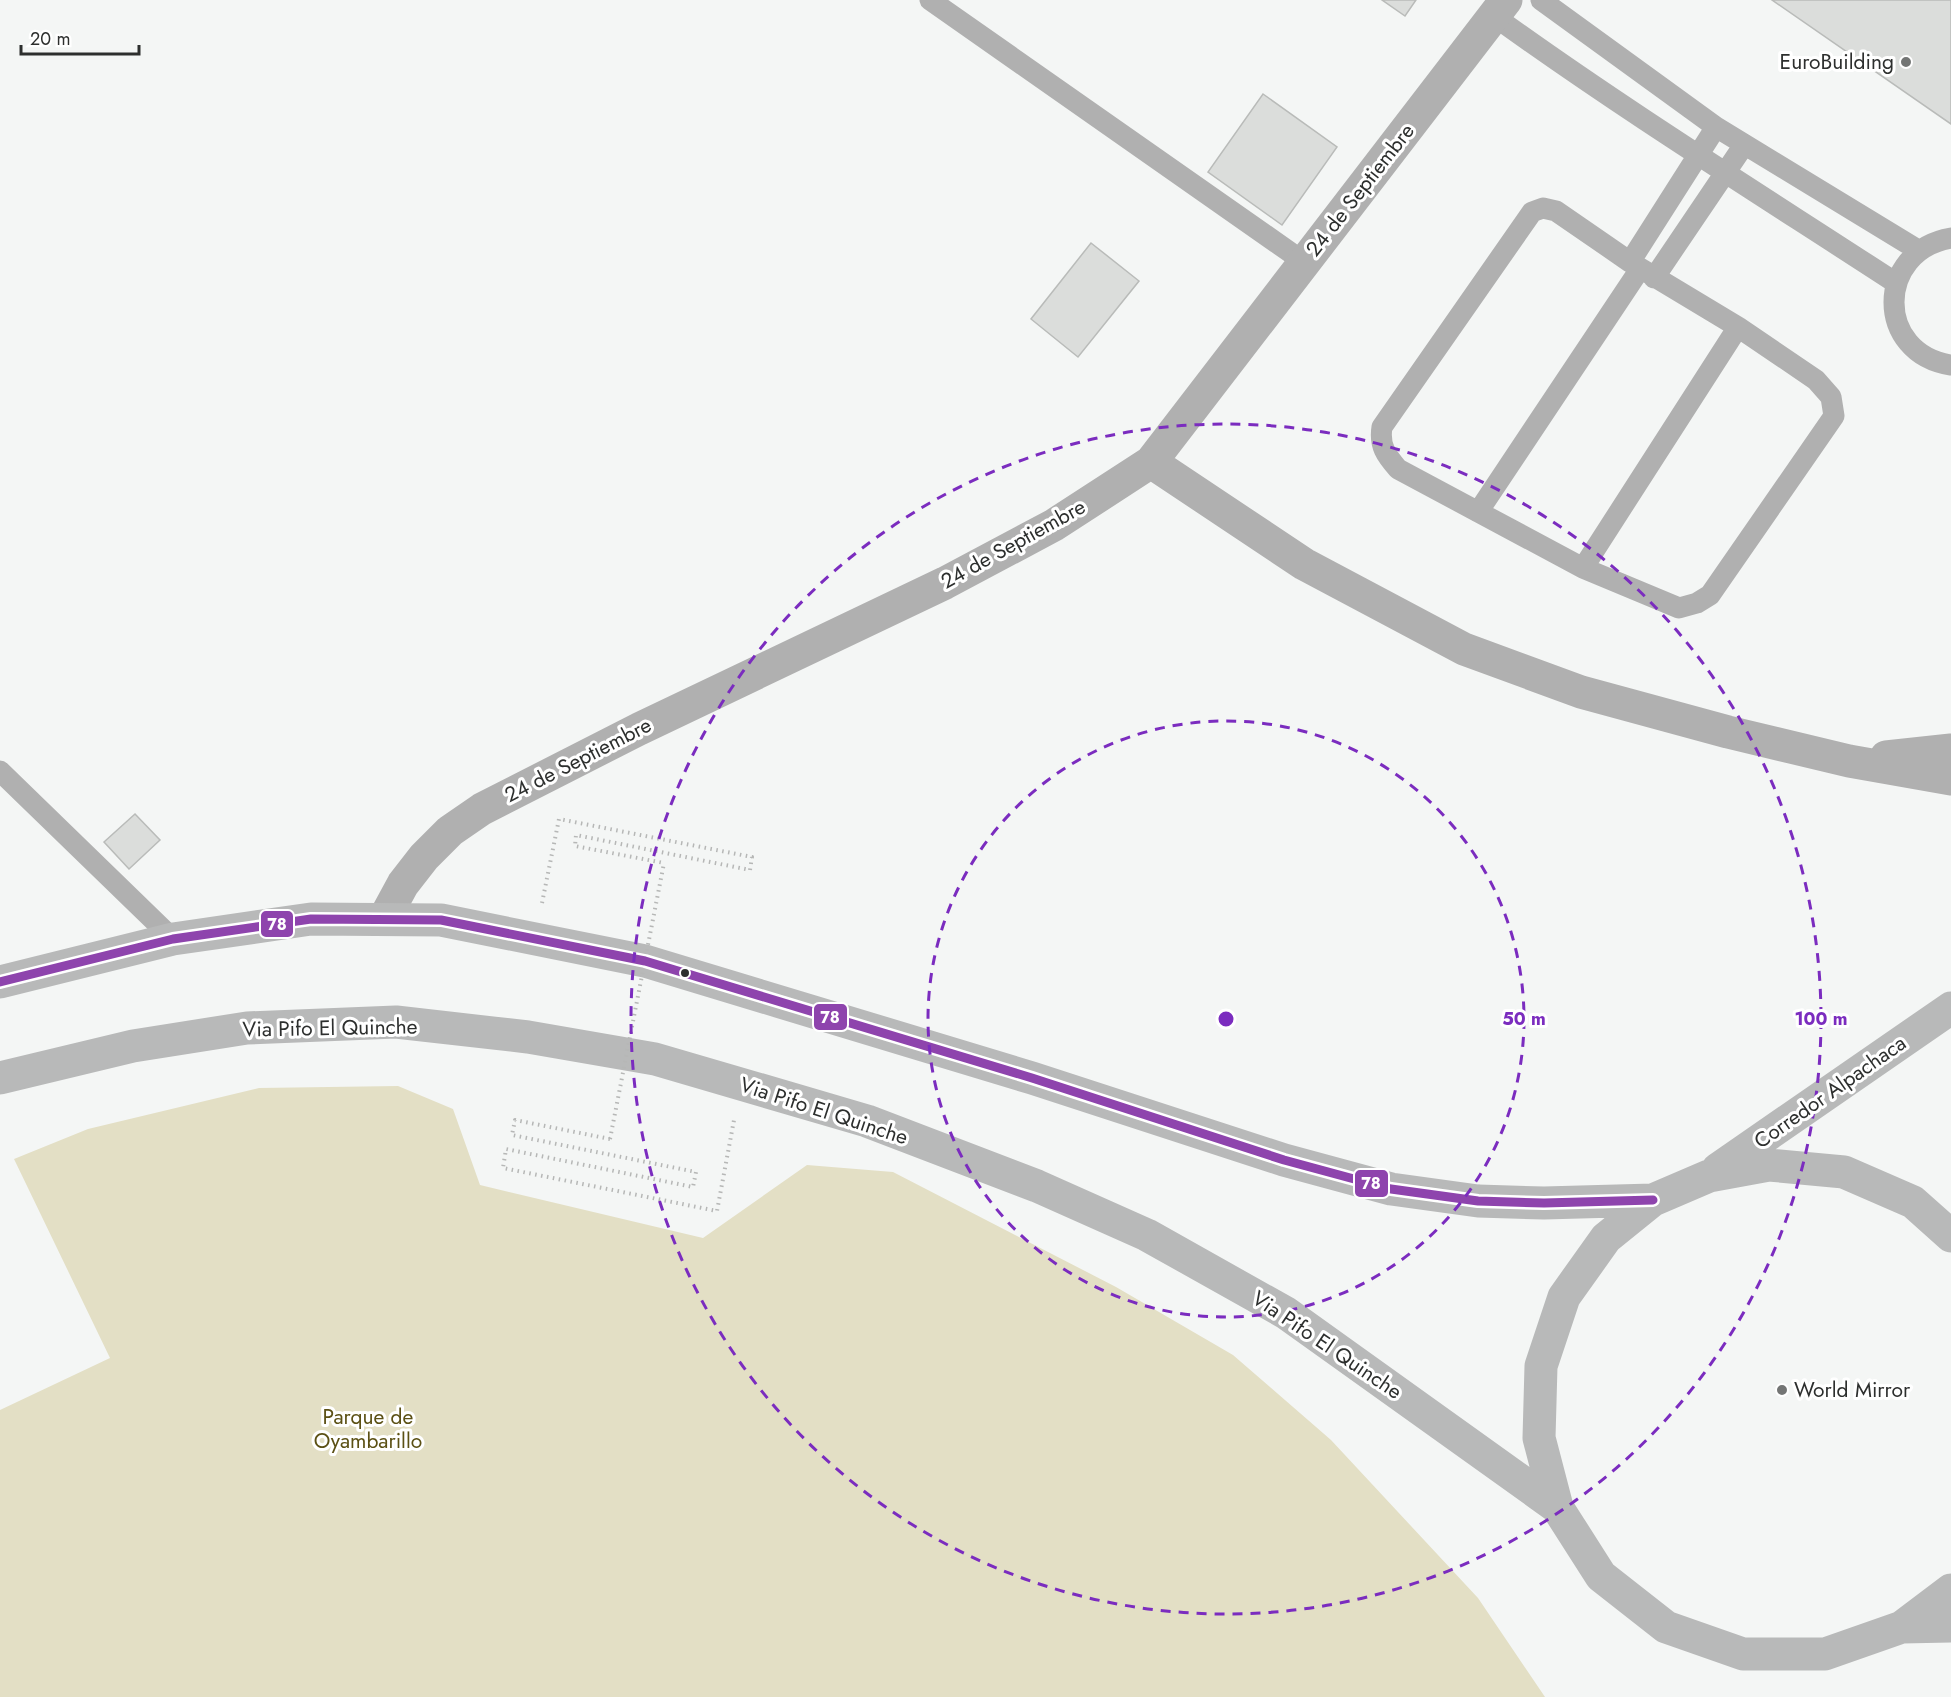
<svg xmlns="http://www.w3.org/2000/svg" width="1951" height="1697" viewBox="0 0 1951 1697" font-family="Jost,sans-serif">
<rect width="100%" height="100%" fill="#f4f6f5"/>
<path fill="#e3dfc5" d="M 398,1086 L 453,1109 L 480,1185 L 703,1238 L 807,1165 L 893,1172 L 1116,1287 L 1233,1355 L 1331,1440 L 1478,1598 L 1545,1697 L 0,1697 L 0,1410 L 110,1358 L 14,1159 L 88,1129 L 259,1088 Z"/>
<path fill="#dbdddb" stroke="#b9bbb9" stroke-width="1.5" d="M 1382,0 L 1416,0 L 1405,16 Z
M 1772,0 L 1951,0 L 1951,124 Z
M 1263,94 L 1337,147 L 1282,225 L 1208,172 Z
M 1091,243 L 1139,281 L 1078,357 L 1031,319 Z
M 135,814 L 160,840 L 129,869 L 104,842 Z"/>
<g fill="none" stroke-linecap="round" stroke-linejoin="round">
<path stroke="#b6b7b6" stroke-width="4" stroke-dasharray="1.5 4.5" stroke-linecap="butt" d="M 542,903 L 559,819 L 752,857 L 750,870 L 576,835 L 575,846 L 664,863
M 610,1139 L 515,1120 L 512,1135 L 696,1172 L 693,1187 L 506,1149 L 503,1168 L 717,1211 L 734,1120"/>
<path stroke="#b0b0b0" stroke-width="21" d="M 930,0 L 1304,262
M 1541,0 L 1716,127 L 1918,250
M 1494,16 C 1624,110 1761,195 1896,283
M 1543,208 L 1556,211 L 1630,262 L 1738,327 L 1816,380 L 1831,397 L 1834,416 L 1710,595 L 1697,603 L 1679,608 L 1583,568 L 1398,469 C 1386,455 1379,446 1382,427 L 1532,212 Z
M 1951,238 C 1875,251 1875,354 1951,365
M 1630,262 L 1716,127
M 1654,278 L 1744,145
M 1478,512 L 1640,269
M 1583,568 L 1738,327
M 0,771 L 173,939"/>
<path stroke="#b0b0b0" stroke-width="33" d="M 1151,462 L 1304,564 L 1464,649 L 1581,692 L 1728,732 L 1849,761 L 1951,779
M 1886,757 L 1951,750
M 384,919 L 403,884 L 424,857 L 450,831 L 482,809 L 639,729 L 945,583 L 1054,525 L 1151,462 L 1506,0"/>
<path stroke="#b8b9b9" stroke-width="33" d="M 0,982 L 173,939 L 311,919 L 441,920 L 645,961 L 1032,1078 L 1284,1160 L 1391,1189 L 1478,1201 L 1544,1203 L 1653,1200
M 0,1078 L 133,1046 L 247,1028 L 396,1022 L 528,1037 L 655,1059 L 867,1121 L 1037,1186 L 1147,1235 L 1286,1313 L 1557,1507
M 1718,1169 L 1951,1008
M 1951,1236 L 1913,1202 L 1844,1172 L 1769,1165 L 1709,1176 L 1653,1200 L 1606,1238 L 1564,1297 L 1541,1366 L 1539,1438 L 1557,1507 L 1601,1576 L 1666,1627 L 1743,1654 L 1825,1654 L 1902,1627 L 1951,1590
M 1902,1627 L 1951,1626"/>
<path stroke="#b6b7b6" stroke-width="4" stroke-dasharray="1.5 4.5" stroke-linecap="butt" d="M 610,1139 L 664,863"/>
<g stroke="#fff" stroke-width="14">
<path id="bus-1" d="M 0,982 L 173,939 L 311,919 L 441,920 L 645,961 L 1032,1078 L 1284,1160 L 1391,1189 L 1478,1201 L 1544,1203 L 1653,1200"/>
</g>
<use href="#bus-1" stroke="#8e44ad" stroke-width="9"/>
</g>
<g fill="none" stroke="#7b2cbf" stroke-width="3" stroke-dasharray="10 8">
<circle cx="1226" cy="1019" r="298"/>
<circle cx="1226" cy="1019" r="595"/>
</g>
<g fill="#737574" stroke="#fff" stroke-width="2">
<circle cx="1906" cy="62" r="6"/>
<circle cx="1782" cy="1390" r="6"/>
</g>
<circle fill="#2d2f2e" stroke="#fff" stroke-width="2" cx="685" cy="973" r="5"/>
<g text-anchor="middle" stroke-width="6" stroke-linejoin="round" paint-order="stroke">
<g font-size="21" fill="#2d2f2e" stroke="#fff" text-anchor="end">
<text x="1894" y="69">EuroBuilding</text>
<text x="1794" y="1397" text-anchor="start">World Mirror</text>
</g>
<g font-size="21" fill="#2d2f2e" stroke="#fff">
<text transform="translate(1360 190) rotate(-52)" y="7">24 de Septiembre</text>
<text transform="translate(1013 544) rotate(-29)" y="7">24 de Septiembre</text>
<text transform="translate(578 760) rotate(-27)" y="7">24 de Septiembre</text>
<text transform="translate(330 1028) rotate(-1)" y="7">Via Pifo El Quinche</text>
<text transform="translate(1830 1092) rotate(-35)" y="7">Corredor Alpachaca</text>
<text transform="translate(824 1111) rotate(18)" y="7">Via Pifo El Quinche</text>
<text transform="translate(1327 1345) rotate(34)" y="7">Via Pifo El Quinche</text>
</g>
<g font-size="21" fill="#5b5014" stroke="#fff">
<text x="368" y="1424">Parque de<tspan x="368" dy="24">Oyambarillo</tspan></text>
</g>
</g>
<circle cx="1226" cy="1019" r="9" fill="#7b2cbf" stroke="#fff" stroke-width="3"/>
<g font-size="18" text-anchor="middle" font-weight="bold" fill="#7b2cbf" stroke="#fff" stroke-width="6" stroke-linejoin="round" paint-order="stroke">
<text x="1524" y="1025">50 m</text>
<text x="1821" y="1025">100 m</text>
</g>
<g stroke="#fff" stroke-width="2">
<rect x="260" y="910" width="34" height="28" rx="6" fill="#8e44ad"/>
<rect x="813" y="1003" width="35" height="28" rx="6" fill="#8e44ad"/>
<rect x="1354" y="1169" width="35" height="29" rx="6" fill="#8e44ad"/>
</g>
<g font-size="16" text-anchor="middle" font-weight="bold" fill="#fff">
<text x="277" y="930">78</text>
<text x="830" y="1023">78</text>
<text x="1371" y="1189">78</text>
</g>
<path d="M21 45v9h118v-9" fill="none" stroke="#2d2f2e" stroke-width="3"/>
<text x="30" y="45" font-size="18" fill="#2d2f2e" stroke="#ffffff" stroke-width="4.5" paint-order="stroke">20 m</text>
</svg>
